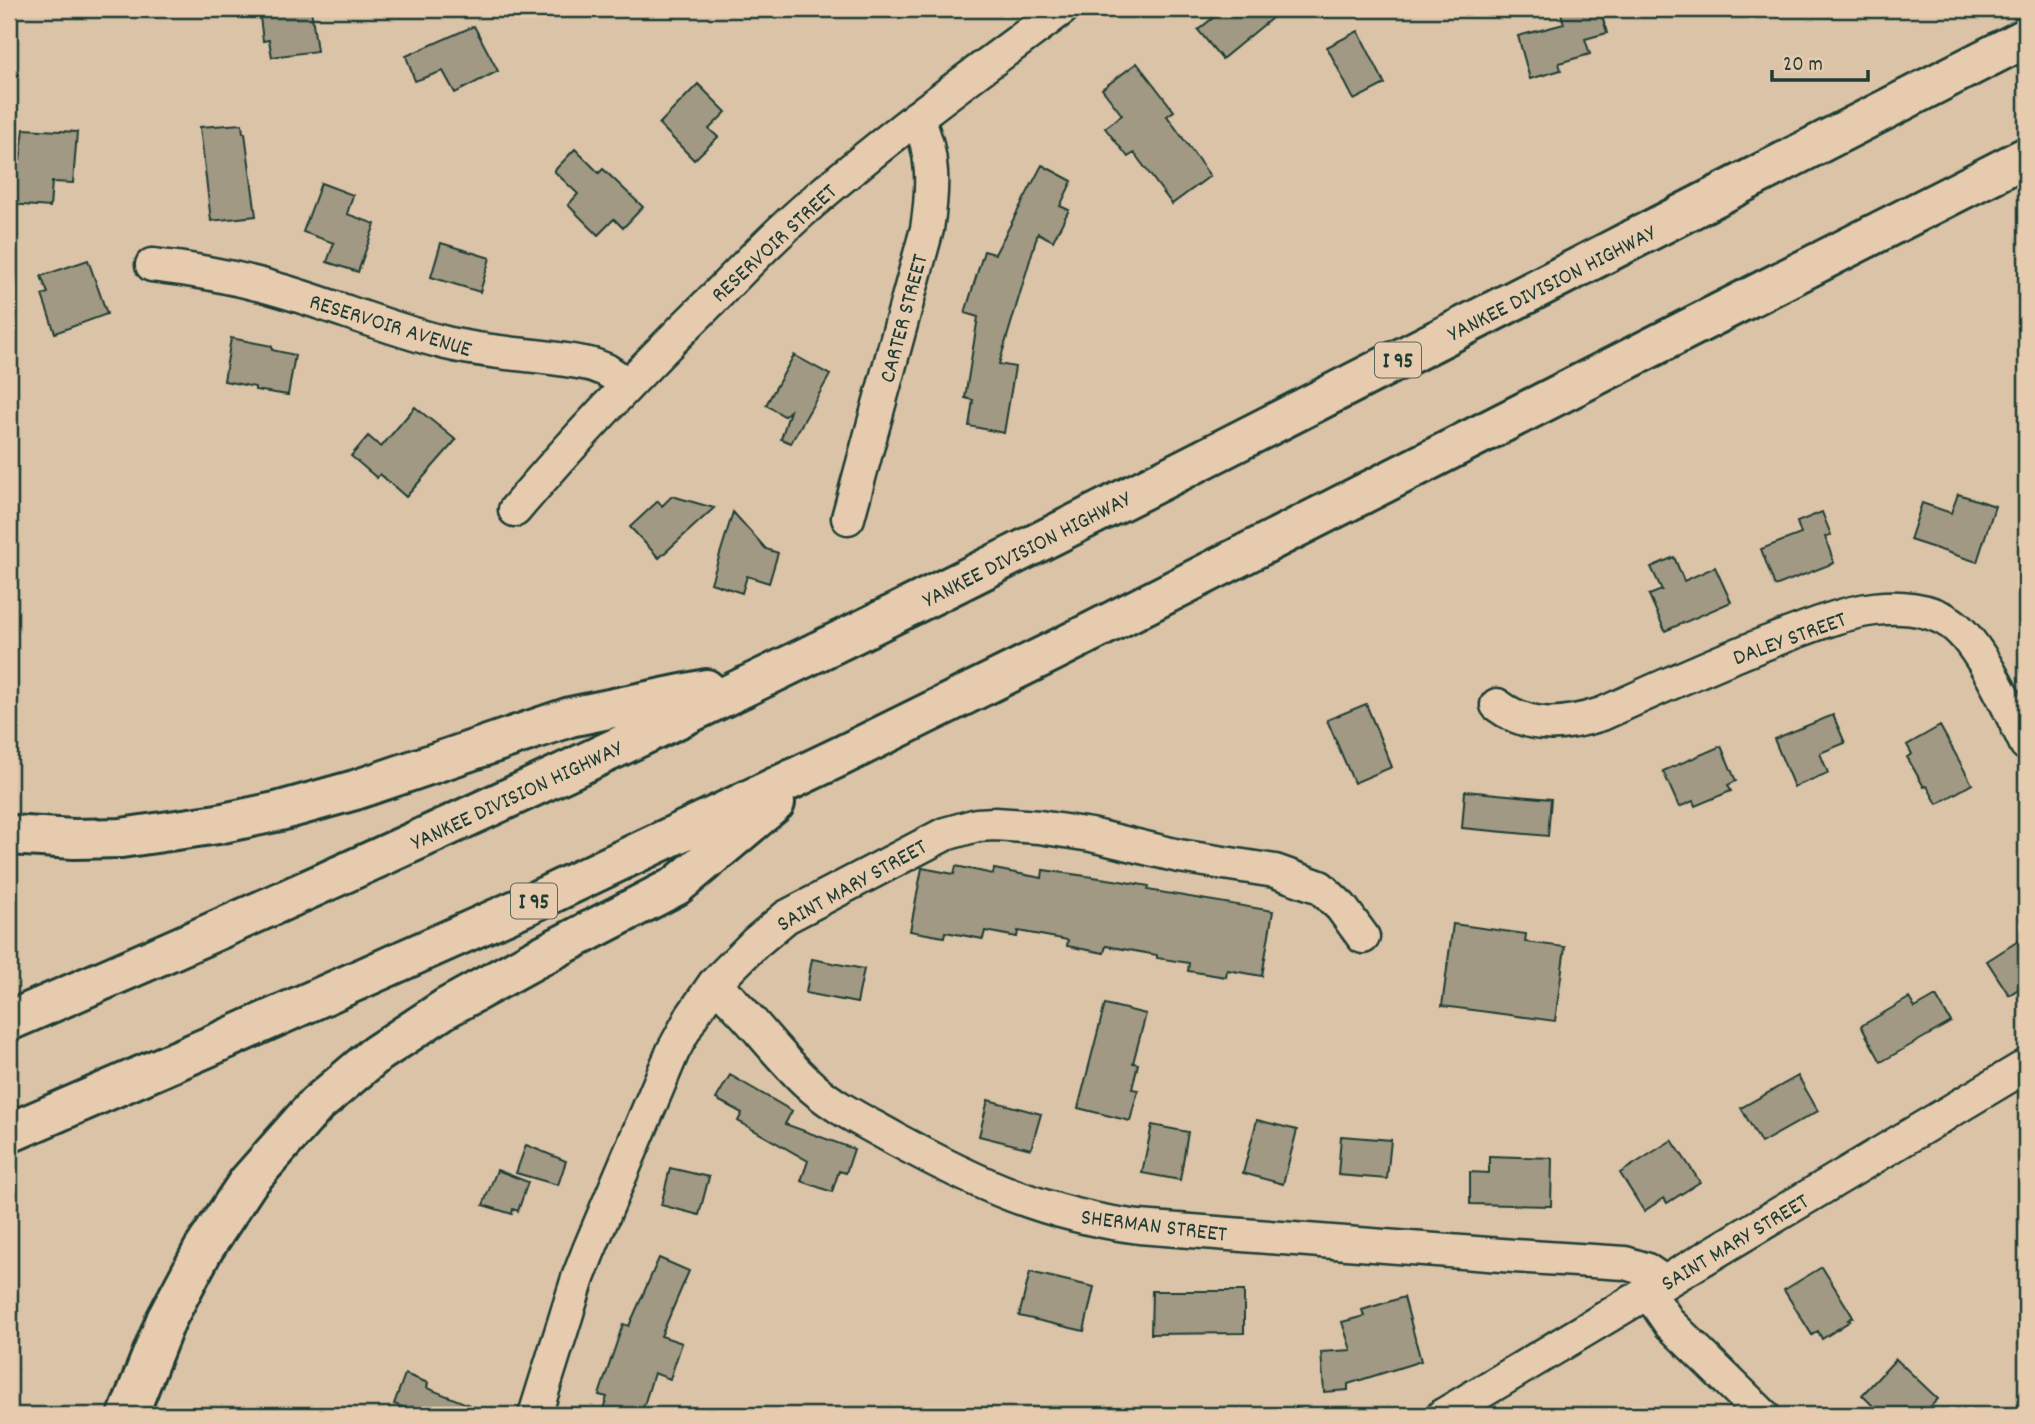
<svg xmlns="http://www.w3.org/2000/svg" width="2035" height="1424" viewBox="0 0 2035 1424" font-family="Dekko,sans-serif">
<rect width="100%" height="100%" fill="#dbc3a7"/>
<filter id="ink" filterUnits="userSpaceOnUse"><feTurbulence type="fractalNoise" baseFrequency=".0143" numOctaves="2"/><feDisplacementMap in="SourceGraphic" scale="14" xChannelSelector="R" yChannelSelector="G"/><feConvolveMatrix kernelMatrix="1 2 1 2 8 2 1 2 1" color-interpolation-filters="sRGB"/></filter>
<g filter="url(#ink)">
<path fill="#a19983" stroke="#1f3d34" stroke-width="2" d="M 259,9 L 311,9 L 317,51 L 272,57 L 269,40 L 263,41 Z
M 1224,9 L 1283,9 L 1222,59 L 1198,30 Z
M 1560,9 L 1600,9 L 1607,33 L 1585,39 L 1590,54 L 1559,63 L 1561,70 L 1530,79 L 1518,36 L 1564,24 Z
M 474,26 L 498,71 L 455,93 L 443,71 L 415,81 L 406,56 Z
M 1358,31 L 1385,84 L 1354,100 L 1327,47 Z
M 1137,63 L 1174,111 L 1167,116 L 1210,176 L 1172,204 L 1134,153 L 1128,157 L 1105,128 L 1122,115 L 1102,89 Z
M 698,84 L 726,112 L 709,129 L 718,137 L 694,160 L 659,124 Z
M 242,124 L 243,133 L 245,133 L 256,216 L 211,221 L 200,127 Z
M 24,129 L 77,132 L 73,183 L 52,182 L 50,207 L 9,204 L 11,159 L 20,160 Z
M 575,149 L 599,173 L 603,169 L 643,207 L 623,228 L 614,219 L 598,235 L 568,205 L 578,194 L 554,171 Z
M 1042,165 L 1072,181 L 1060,206 L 1069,210 L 1053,241 L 1038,233 L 999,364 L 1015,367 L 1004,433 L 969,426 L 973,400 L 965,398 L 978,317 L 965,313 L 984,251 L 995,254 Z
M 321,183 L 353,195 L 347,214 L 375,224 L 358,272 L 327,262 L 334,243 L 303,232 Z
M 441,243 L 490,258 L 480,292 L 431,277 Z
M 88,260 L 107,314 L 55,333 L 42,295 L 48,293 L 41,276 Z
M 231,338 L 272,346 L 272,350 L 295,355 L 288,395 L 255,390 L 255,387 L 224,381 Z
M 794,355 L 830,375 L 791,443 L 781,439 L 790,411 L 784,416 L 766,405 Z
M 415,407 L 456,440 L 406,497 L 380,474 L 377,478 L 351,456 L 368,436 L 381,447 Z
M 1958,494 L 1995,506 L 1977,562 L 1910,540 L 1922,503 L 1951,513 Z
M 672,496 L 714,508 L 659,558 L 630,527 L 658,501 L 662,506 Z
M 733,512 L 766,549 L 778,553 L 769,583 L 747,576 L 742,593 L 711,583 Z
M 1822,512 L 1831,535 L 1825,537 L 1834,563 L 1775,586 L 1761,549 L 1801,534 L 1797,522 Z
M 1674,557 L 1684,581 L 1715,567 L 1731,602 L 1665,631 L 1649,595 L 1662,590 L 1651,567 Z
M 1366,704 L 1392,767 L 1354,783 L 1327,720 Z
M 1833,715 L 1845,743 L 1820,753 L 1828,773 L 1794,787 L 1774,739 Z
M 1940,726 L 1972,784 L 1937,804 L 1927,786 L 1924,787 L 1907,757 L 1912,754 L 1907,745 Z
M 1721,746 L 1736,781 L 1728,785 L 1731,791 L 1695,806 L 1693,801 L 1679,807 L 1663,771 Z
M 1465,791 L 1551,799 L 1548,836 L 1462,828 Z
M 956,866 L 993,874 L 994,869 L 1042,878 L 1043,870 L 1114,880 L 1149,886 L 1148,890 L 1273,911 L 1262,976 L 1227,970 L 1226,977 L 1188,971 L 1189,963 L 1157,958 L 1157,955 L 1106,946 L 1104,953 L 1067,946 L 1068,940 L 1018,931 L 1017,937 L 985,931 L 983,939 L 945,932 L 944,937 L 910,931 L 922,868 L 954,874 Z
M 1453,924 L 1526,934 L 1525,942 L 1565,947 L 1555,1021 L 1442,1006 Z
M 2026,936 L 2026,984 L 2009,995 L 1987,961 Z
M 812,959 L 864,969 L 857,1003 L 806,993 Z
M 1936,996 L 1951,1022 L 1881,1062 L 1861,1026 L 1909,998 L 1915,1008 Z
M 1105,1004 L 1146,1014 L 1133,1063 L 1138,1064 L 1132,1089 L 1138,1090 L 1130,1121 L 1078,1108 Z
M 730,1075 L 792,1111 L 785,1124 L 854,1149 L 846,1173 L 839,1171 L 832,1192 L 801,1181 L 808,1161 L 738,1121 L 742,1113 L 716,1099 Z
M 1798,1076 L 1818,1111 L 1761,1143 L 1741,1108 Z
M 988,1100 L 1041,1114 L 1031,1149 L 979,1136 Z
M 1257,1120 L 1297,1130 L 1283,1184 L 1243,1173 Z
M 1152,1125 L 1188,1132 L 1180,1180 L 1142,1173 Z
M 1341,1136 L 1391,1140 L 1387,1179 L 1338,1175 Z
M 1672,1140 L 1700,1182 L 1667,1203 L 1664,1198 L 1644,1211 L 1620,1173 Z
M 526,1145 L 566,1161 L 558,1185 L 516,1173 Z
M 1489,1156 L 1552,1158 L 1551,1206 L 1470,1204 L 1470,1172 L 1489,1173 Z
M 670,1168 L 709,1177 L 699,1215 L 661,1205 Z
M 497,1170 L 528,1182 L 518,1211 L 513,1209 L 512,1214 L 483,1205 Z
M 659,1258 L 689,1271 L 661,1336 L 682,1343 L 670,1379 L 654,1373 L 641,1415 L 601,1415 L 607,1397 L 599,1395 L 623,1324 L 629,1326 Z
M 1822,1267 L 1853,1317 L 1848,1320 L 1850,1321 L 1822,1339 L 1818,1331 L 1812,1335 L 1784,1290 Z
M 1030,1272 L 1094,1287 L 1084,1331 L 1019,1316 Z
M 1152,1291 L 1244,1291 L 1244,1333 L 1151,1334 Z
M 1404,1297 L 1421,1361 L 1348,1384 L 1348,1390 L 1324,1392 L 1321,1352 L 1351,1350 L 1342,1322 L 1364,1316 L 1362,1310 Z
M 1896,1359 L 1938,1399 L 1922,1415 L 1882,1415 L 1862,1395 Z
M 405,1374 L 428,1383 L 427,1388 L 492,1414 L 491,1415 L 424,1415 L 394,1404 Z"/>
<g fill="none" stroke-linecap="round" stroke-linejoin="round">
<g stroke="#1f3d34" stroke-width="37">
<path id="minor" d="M 152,265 C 196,270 240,278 283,291 C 337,307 390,329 446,343 C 494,355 545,354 593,365 L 606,370 L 627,384
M 515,510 C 578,435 645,366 715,297 C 747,264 779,231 814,201 C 893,133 978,71 1062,9
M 848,518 L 927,229 C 933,190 935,154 917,117
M 1497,705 C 1530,730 1564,726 1602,714 C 1661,687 1721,660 1782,637 C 1812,626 1842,613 1874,609 C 1899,606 1929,608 1951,623 C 1980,643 2010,711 2026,744
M 714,984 C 751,1015 777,1057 813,1088 C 837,1109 867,1123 895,1139 C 976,1183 1045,1215 1139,1227 L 1514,1256 L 1625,1263 L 1645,1269 L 1654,1275 L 1661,1285
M 1648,1292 L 1670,1324 L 1763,1415
M 535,1415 L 578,1278 L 589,1250 L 673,1051 L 692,1016 L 714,984 L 755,943 L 786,917 L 945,834 L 977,825 L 995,824 L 1039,827 L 1091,835 L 1179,856 L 1275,871 L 1320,887 L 1341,907 L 1363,937
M 1443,1415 L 2026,1066"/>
</g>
<g stroke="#1f3d34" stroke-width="44">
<path id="motorway" d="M 9,835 L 74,839 L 121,838 L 218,824 L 280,811 L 355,790 L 570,717 L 706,689
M 9,1021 C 330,883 648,737 961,581 C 1318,404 1671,218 2026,38
M 9,1133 L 208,1047 L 527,905 L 841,756 L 1052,652 L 2026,157
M 128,1415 L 166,1320 L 203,1250 L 248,1182 L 316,1105 L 375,1055 L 446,1008 L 535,959 L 676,886 L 775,803"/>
</g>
<use href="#minor" stroke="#e7cbae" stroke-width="32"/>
<use href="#motorway" stroke="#e7cbae" stroke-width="38"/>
</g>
</g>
<g text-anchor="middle" stroke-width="5" stroke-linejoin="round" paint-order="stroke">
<g fill="#e7cbae" stroke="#5b6859" stroke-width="2">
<rect x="1375" y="342.5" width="46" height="35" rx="5"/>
<rect x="511" y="883.5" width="46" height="35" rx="5"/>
</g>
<g font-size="21" font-weight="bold" fill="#1f3d34">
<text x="1398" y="367">I 95</text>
<text x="534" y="908">I 95</text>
</g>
<g font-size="23" fill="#1f3d34" stroke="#e7cbae">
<text transform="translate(773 242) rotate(-43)" y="8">RESERVOIR STREET</text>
<text transform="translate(1551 282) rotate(-27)" y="8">YANKEE DIVISION HIGHWAY</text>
<text transform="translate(902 318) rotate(-75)" y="8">CARTER STREET</text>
<text transform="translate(391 324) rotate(17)" y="8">RESERVOIR AVENUE</text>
<text transform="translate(1026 548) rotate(-27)" y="8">YANKEE DIVISION HIGHWAY</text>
<text transform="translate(1789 637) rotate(-20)" y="8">DALEY STREET</text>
<text transform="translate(516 794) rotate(-25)" y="8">YANKEE DIVISION HIGHWAY</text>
<text transform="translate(851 884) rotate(-29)" y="8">SAINT MARY STREET</text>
<text transform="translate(1154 1224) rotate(7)" y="8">SHERMAN STREET</text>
<text transform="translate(1734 1241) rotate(-31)" y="8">SAINT MARY STREET</text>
</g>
</g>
<rect width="2035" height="1424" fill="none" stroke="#e7cbae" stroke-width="35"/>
<rect x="18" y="18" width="2000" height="1389" fill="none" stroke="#1f3d34" stroke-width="2.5" filter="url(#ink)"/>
<path d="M1772 70v10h96v-10" fill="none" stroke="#1f3d34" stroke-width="3.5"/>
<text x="1783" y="70" font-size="21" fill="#1f3d34" stroke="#e7cbae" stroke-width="5" paint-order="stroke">20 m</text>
</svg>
